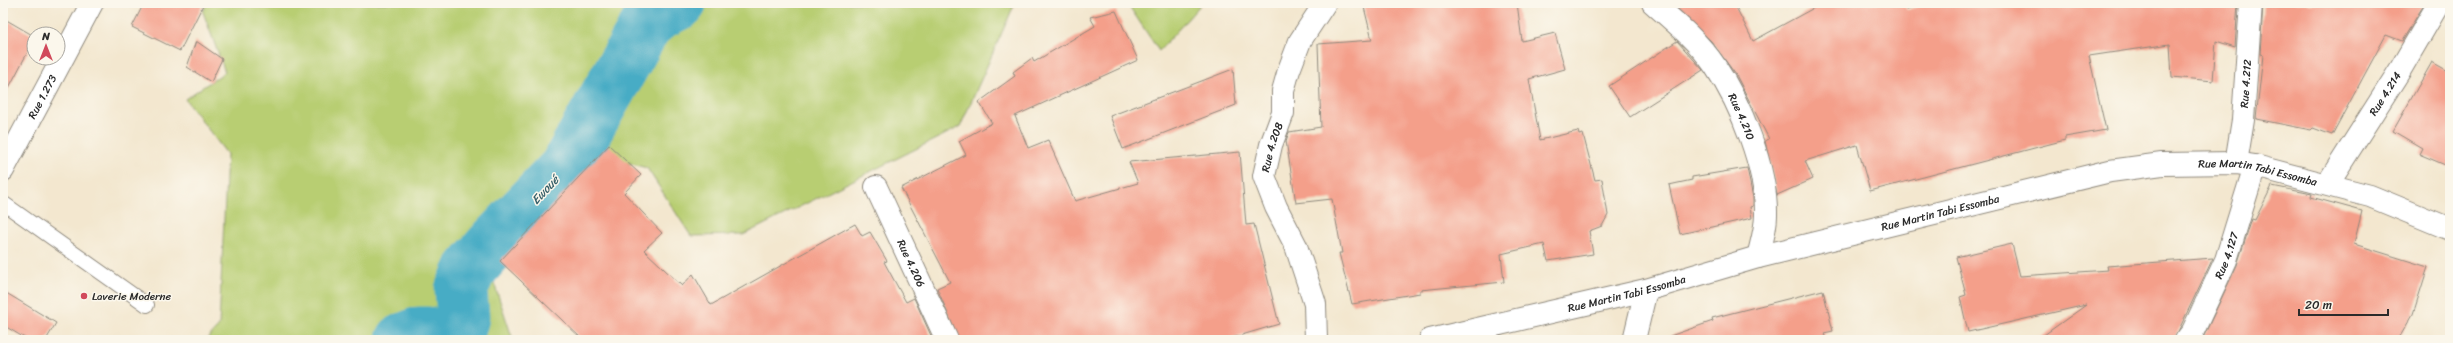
<svg xmlns="http://www.w3.org/2000/svg" width="2453" height="343" viewBox="0 0 2453 343" font-family="Sriracha,sans-serif">
<rect width="100%" height="100%" fill="#fbf7ec"/>
<filter id="ink" filterUnits="userSpaceOnUse"><feTurbulence type="fractalNoise" baseFrequency=".025" numOctaves="2"/><feDisplacementMap in="SourceGraphic" scale="8" xChannelSelector="R" yChannelSelector="G"/><feConvolveMatrix kernelMatrix="1 2 1 2 8 2 1 2 1" color-interpolation-filters="sRGB"/></filter>
<filter id="wash" filterUnits="userSpaceOnUse"><feTurbulence type="fractalNoise" baseFrequency=".012" numOctaves="4" result="noise"/><feDisplacementMap in="SourceGraphic" scale="16" xChannelSelector="R" yChannelSelector="G"/><feGaussianBlur stdDeviation="0.9" result="paint"/><feColorMatrix in="noise" values="0 0 0 0 0 0 0 0 0 0 0 0 0 0 0 0 0 1.4 0 .05"/><feComposite in="paint" operator="in"/></filter>
<g filter="url(#wash)">
<rect width="100%" height="100%" fill="#f3e7cf"/>
<path fill="#b8ce72" stroke="#727c4e" d="M 207,3 L 1015,3 L 960,127 L 743,235 L 691,236 L 647,168 L 590,153 L 488,265 L 513,340 L 206,340 L 219,326 L 227,154 L 185,99 L 225,72 L 203,12 Z
M 1127,3 L 1202,3 L 1159,51 Z"/>
<g fill="none" stroke-linecap="round" stroke-linejoin="round">
<path stroke="#46acc5" stroke-width="53" d="M 402,340 L 419,333 L 428,333 L 443,339 L 452,338 L 459,332 L 463,317 L 461,290 L 470,270 L 497,239 L 565,168 L 646,25 L 660,13 L 680,3"/>
</g>
<g id="blocks">
<path fill="#f49f8a" d="M 144,3 L 204,3 L 180,51 L 132,27 Z
M 1363,3 L 1517,3 L 1522,41 L 1555,33 L 1565,69 L 1529,79 L 1540,140 L 1578,131 L 1579,135 L 1583,134 L 1595,180 L 1602,179 L 1608,215 L 1602,226 L 1589,231 L 1593,254 L 1548,261 L 1544,244 L 1501,254 L 1504,282 L 1420,290 L 1420,293 L 1352,304 L 1339,253 L 1342,253 L 1332,199 L 1296,203 L 1286,141 L 1289,132 L 1321,127 L 1318,44 L 1372,40 Z
M 1672,3 L 1734,3 L 1753,41 L 1823,3 L 1903,3 L 1907,10 L 1928,3 L 2238,3 L 2235,47 L 2216,41 L 2213,81 L 2172,77 L 2170,44 L 2089,56 L 2106,130 L 2065,137 L 2065,140 L 1870,191 L 1857,145 L 1805,161 L 1813,179 L 1777,195 L 1765,141 L 1769,139 L 1736,75 L 1711,41 Z
M 2263,3 L 2425,3 L 2402,41 L 2386,35 L 2332,135 L 2313,128 L 2311,130 L 2256,119 L 2263,55 L 2260,54 Z
M 1116,11 L 1138,60 L 1015,116 L 1028,148 L 1048,140 L 1075,201 L 1138,183 L 1129,162 L 1240,152 L 1246,225 L 1254,224 L 1279,324 L 1225,340 L 959,340 L 937,288 L 950,282 L 901,188 L 966,155 L 959,141 L 992,123 L 979,102 L 1015,76 L 1013,72 L 1032,58 L 1034,62 L 1095,26 L 1090,17 Z
M 3,18 L 34,36 L 34,40 L 3,99 Z
M 196,41 L 222,59 L 211,82 L 187,67 Z
M 1677,41 L 1703,70 L 1630,117 L 1609,86 Z
M 2432,62 L 2450,72 L 2450,167 L 2419,154 L 2422,148 L 2393,131 Z
M 1233,69 L 1236,105 L 1123,149 L 1110,116 Z
M 609,145 L 641,175 L 624,193 L 662,233 L 644,250 L 682,286 L 693,274 L 711,305 L 855,224 L 862,236 L 870,232 L 887,261 L 884,262 L 906,302 L 914,298 L 933,340 L 583,340 L 500,261 Z
M 1747,168 L 1753,198 L 1753,206 L 1750,207 L 1752,218 L 1680,234 L 1669,185 L 1692,180 L 1692,177 Z
M 2272,186 L 2312,194 L 2311,197 L 2362,211 L 2354,244 L 2428,267 L 2413,314 L 2398,340 L 2202,340 L 2237,265 L 2252,219 L 2255,220 Z
M 2012,244 L 2020,276 L 2108,270 L 2107,266 L 2213,258 L 2174,340 L 2037,340 L 2086,305 L 1968,332 L 1960,297 L 1966,295 L 1956,257 Z
M 1823,290 L 1833,331 L 1824,333 L 1826,340 L 1671,340 L 1670,336 L 1713,321 L 1712,318 Z
M 3,291 L 56,323 L 46,340 L 28,340 L 3,325 Z"/>
</g>
</g>
<g filter="url(#ink)">
<use href="#blocks" fill-opacity="0" stroke="#8f897d" stroke-width="1"/>
<g fill="none" stroke-linecap="round" stroke-linejoin="round">
<g stroke="#8f897d" stroke-width="16">
<path id="lane" d="M 3,203 L 147,305"/>
</g>
<g stroke="#8f897d" stroke-width="24">
<g id="street">
<path id="s1" d="M 1653,3 C 1675,22 1699,42 1715,66 C 1741,104 1767,169 1766,215 C 1766,229 1761,244 1758,257"/>
<path id="s2" d="M 2236,163 L 2243,120 L 2251,3"/>
<path id="s3" d="M 2328,183 L 2400,70 L 2439,3"/>
<path id="s4" d="M 876,187 L 947,340"/>
<path id="s5" d="M 1316,340 L 1315,304 L 1296,246 L 1276,207 L 1264,176 L 1271,145 L 1283,113 L 1283,91 L 1289,70 L 1300,41 L 1325,3"/>
<path d="M 1634,340 L 1646,290"/>
<path id="s6" d="M 2186,340 L 2193,331 L 2226,260 L 2255,166"/>
</g>
</g>
<g stroke="#8f897d" stroke-width="24">
<g id="secondary">
<path id="s7" d="M 3,170 L 92,3"/>
</g>
</g>
<g stroke="#8f897d" stroke-width="24">
<g id="primary">
<path id="s8" d="M 1430,340 L 1646,290 L 1758,257 L 2110,171 L 2162,164 L 2236,163 L 2255,166 L 2370,196 L 2450,229"/>
</g>
</g>
<use href="#lane" stroke="#fff" stroke-width="14"/>
<use href="#street" stroke="#fff" stroke-width="22"/>
<use href="#secondary" stroke="#fff" stroke-width="22"/>
<use href="#primary" stroke="#fff" stroke-width="22"/>
</g>
</g>
<circle fill="#d1495b" stroke="#fbf7ec" stroke-width="1.5" cx="84" cy="296" r="4"/>
<g text-anchor="middle" stroke-width="3" stroke-linejoin="round" paint-order="stroke">
<g font-size="11" fill="#2b2b2b" stroke="#fbf7ec">
<text dy="4" stroke="none"><textPath href="#s2" startOffset="80">Rue 4.212</textPath></text>
<text dy="4" stroke="none"><textPath href="#s3" startOffset="106">Rue 4.214</textPath></text>
<text dy="4" stroke="none"><textPath href="#s7" startOffset="83">Rue 1.273</textPath></text>
<text dy="4" stroke="none"><textPath href="#s1" startOffset="146">Rue 4.210</textPath></text>
<text dy="4" stroke="none"><textPath href="#s5" startOffset="204">Rue 4.208</textPath></text>
<text dy="4" stroke="none"><textPath href="#s8" startOffset="850">Rue Martin Tabi Essomba</textPath></text>
<text dy="4" stroke="none"><textPath href="#s8" startOffset="526">Rue Martin Tabi Essomba</textPath></text>
<text dy="4" stroke="none"><textPath href="#s6" startOffset="94">Rue 4.127</textPath></text>
<text dy="4" stroke="none"><textPath href="#s4" startOffset="84">Rue 4.206</textPath></text>
<text dy="4" stroke="none"><textPath href="#s8" startOffset="202">Rue Martin Tabi Essomba</textPath></text>
</g>
<g font-size="11" fill="#2b2b2b" stroke="#fbf7ec" text-anchor="start">
<text x="92" y="300">Laverie Moderne</text>
</g>
<g font-size="12" font-style="italic" fill="#365f69" stroke="#fbf7ec">
<text transform="translate(545 190) rotate(-47)" y="4">Ewoué</text>
</g>
</g>
<rect width="2453" height="343" fill="none" stroke="#fbf7ec" stroke-width="16"/>
<g transform="translate(46 46)"><circle r="19" fill="#fbf7ec" stroke="#a8a59f"/>
<path d="M0-3L7 15L0 10L-7 15Z" fill="#d1495b"/>
<text y="-6" font-size="11" font-weight="bold" text-anchor="middle" fill="#2b2b2b">N</text>
</g>
<path d="M2299 309v6h89v-6" fill="none" stroke="#2b2b2b" stroke-width="2"/>
<text x="2305" y="309" font-size="12" fill="#2b2b2b" stroke="#fbf7ec" stroke-width="3" paint-order="stroke">20 m</text>
</svg>
